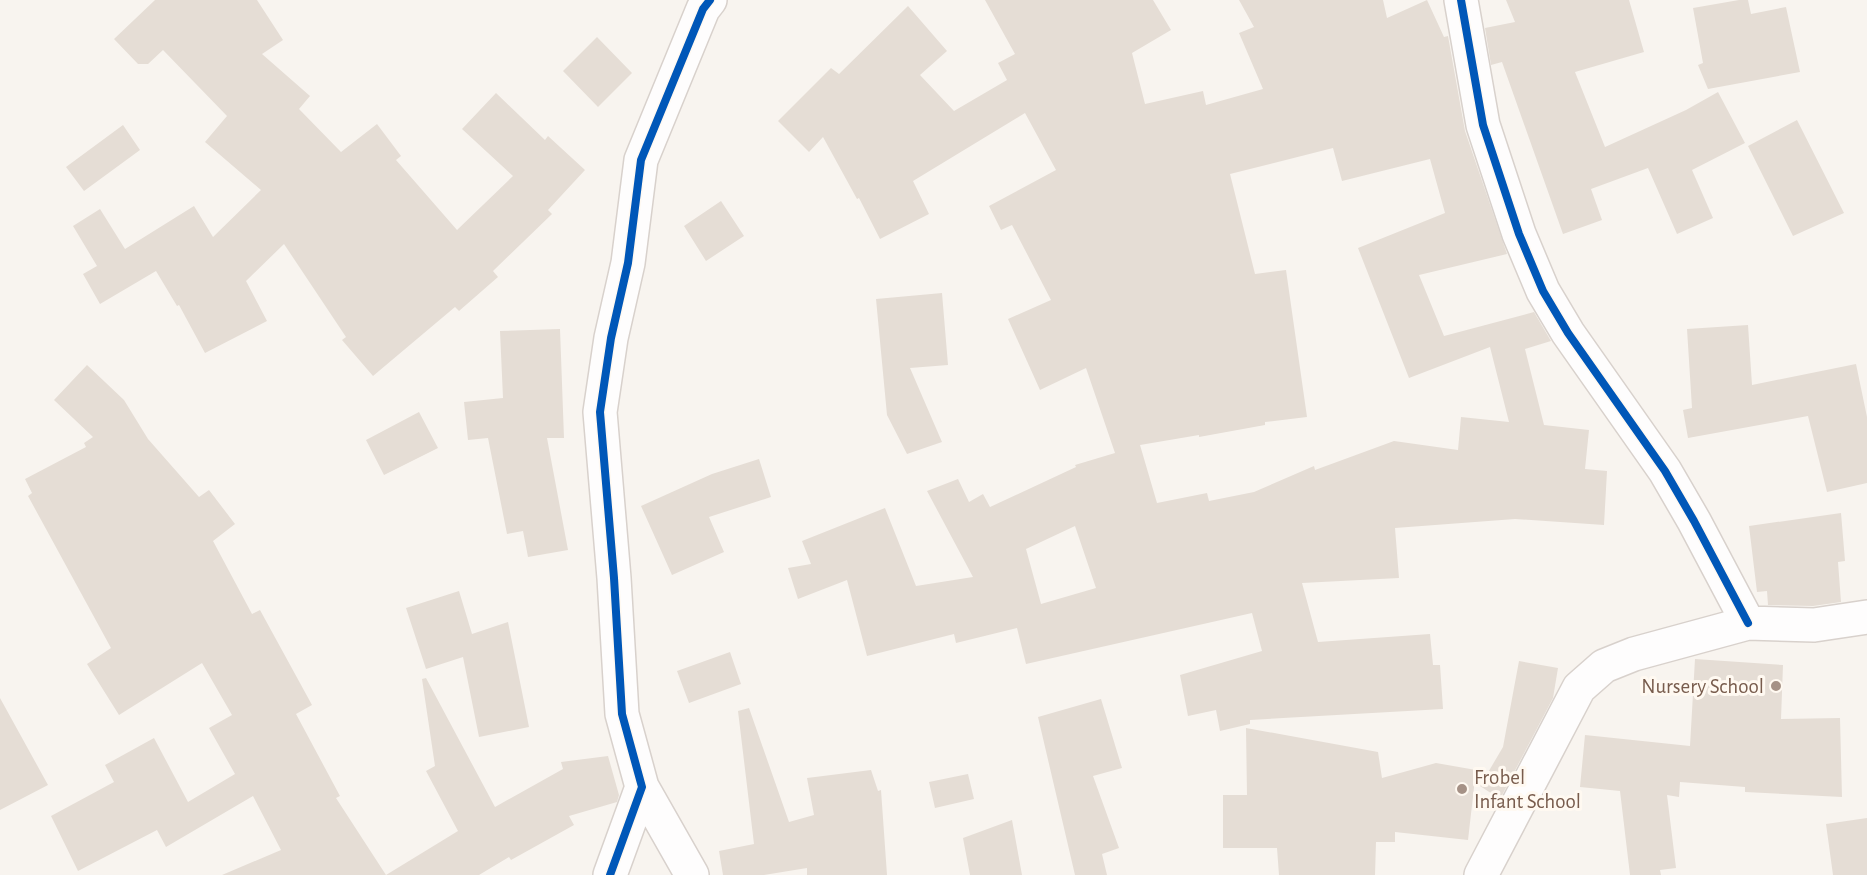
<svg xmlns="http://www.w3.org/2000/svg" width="1867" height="875" viewBox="0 0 1867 875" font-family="'Alegreya Sans',sans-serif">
<rect width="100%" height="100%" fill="#f8f4ef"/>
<path fill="#e5ddd5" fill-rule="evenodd" d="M 155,0 L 257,0 L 283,40 L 262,54 L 310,96 L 299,109 L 341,152 L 377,124 L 401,156 L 396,160 L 457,230 L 513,176 L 462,129 L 496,93 L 545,140 L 548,136 L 585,170 L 548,210 L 552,214 L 493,271 L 498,277 L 459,311 L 455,307 L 373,376 L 342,340 L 346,337 L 284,244 L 246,281 L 267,321 L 205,353 L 179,305 L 177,306 L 156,271 L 100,304 L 83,274 L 97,266 L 73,226 L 100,209 L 125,249 L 194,206 L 213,237 L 261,190 L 205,142 L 227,116 L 163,50 L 148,64 L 138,64 L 114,39 Z
M 985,0 L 1153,0 L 1171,30 L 1132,53 L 1145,104 L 1203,91 L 1206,105 L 1263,89 L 1239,33 L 1254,27 L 1239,0 L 1383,0 L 1387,18 L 1427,0 L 1444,37 L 1448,36 L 1465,131 L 1507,254 L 1419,275 L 1444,336 L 1534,312 L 1551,341 L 1525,349 L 1544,425 L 1589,430 L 1585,469 L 1607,471 L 1604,525 L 1515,519 L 1395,528 L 1399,578 L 1302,583 L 1318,642 L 1430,634 L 1433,665 L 1440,665 L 1443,709 L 1250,720 L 1250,724 L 1220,731 L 1216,710 L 1188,716 L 1180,675 L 1262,651 L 1252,613 L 1026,664 L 1017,628 L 956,643 L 954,634 L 867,656 L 847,580 L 798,599 L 788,568 L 811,564 L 802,541 L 885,508 L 916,586 L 973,577 L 927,491 L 958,479 L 969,502 L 983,494 L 990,507 L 1076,467 L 1075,465 L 1115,453 L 1086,368 L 1040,390 L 1008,319 L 1051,300 L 1012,225 L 1001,230 L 989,206 L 1056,170 L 1025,113 L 913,181 L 929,214 L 880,239 L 859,198 L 857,199 L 823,137 L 809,152 L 778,121 L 831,68 L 839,74 L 908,6 L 947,51 L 920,75 L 954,111 L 1007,80 L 998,63 L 1015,54 ZM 1333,148 L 1342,181 L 1430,159 L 1445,213 L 1358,248 L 1409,378 L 1490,347 L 1509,422 L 1461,417 L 1458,450 L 1394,441 L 1315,470 L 1314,466 L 1254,492 L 1209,501 L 1207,493 L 1157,503 L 1140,445 L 1199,435 L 1199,437 L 1265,425 L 1265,422 L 1307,417 L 1286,270 L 1255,274 L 1230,174 ZM 1075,526 L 1096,588 L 1041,604 L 1026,549 Z
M 1506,0 L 1629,0 L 1644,52 L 1575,72 L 1605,147 L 1686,110 L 1718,92 L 1745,143 L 1692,170 L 1713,218 L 1677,234 L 1648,168 L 1591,189 L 1602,220 L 1563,234 L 1502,62 L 1491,65 L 1485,28 L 1515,22 Z
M 1739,0 L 1748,0 L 1751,14 L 1786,7 L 1800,72 L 1708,89 L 1698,65 L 1703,63 L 1693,8 Z
M 597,37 L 632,73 L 598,107 L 563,71 Z
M 1797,120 L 1844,213 L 1793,236 L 1748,146 Z
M 123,125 L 140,150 L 84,191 L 66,167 Z
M 721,201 L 744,236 L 706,261 L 684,226 Z
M 942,293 L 948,365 L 910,368 L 942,442 L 907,454 L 887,415 L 876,299 Z
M 1748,325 L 1752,385 L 1856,364 L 1867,417 L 1867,483 L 1827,492 L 1808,416 L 1688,438 L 1683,410 L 1692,408 L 1687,329 Z
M 560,329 L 564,438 L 547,438 L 568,550 L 528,557 L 523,531 L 507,534 L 488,438 L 468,440 L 464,402 L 503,398 L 500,331 Z
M 87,365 L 124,400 L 148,439 L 199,497 L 209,490 L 235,524 L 213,541 L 252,614 L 260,610 L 312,705 L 296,714 L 340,796 L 336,798 L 386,875 L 458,831 L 426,771 L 435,766 L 422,679 L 426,678 L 495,807 L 563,769 L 561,762 L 608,756 L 619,795 L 617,802 L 569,816 L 574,825 L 511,860 L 509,857 L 479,875 L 222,875 L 281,850 L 253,796 L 166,847 L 157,830 L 78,871 L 51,816 L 114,782 L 105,765 L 154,738 L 188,802 L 235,774 L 209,728 L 232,715 L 202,663 L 119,715 L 87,664 L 111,648 L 28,496 L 32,493 L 25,479 L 86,447 L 84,443 L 93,437 L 54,400 Z
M 419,412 L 438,448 L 384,475 L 366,440 Z
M 759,459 L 771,497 L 709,517 L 724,552 L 672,575 L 641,506 L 712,474 Z
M 1841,513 L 1845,561 L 1838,562 L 1841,602 L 1813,606 L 1768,605 L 1767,591 L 1757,592 L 1749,526 Z
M 459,591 L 472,634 L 508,622 L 529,727 L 479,737 L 463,657 L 426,669 L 406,608 Z
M 730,652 L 741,684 L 689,703 L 677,671 Z
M 1695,659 L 1783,665 L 1781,719 L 1840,718 L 1842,797 L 1745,792 L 1745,787 L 1680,782 L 1679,797 L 1667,795 L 1676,868 L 1660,870 L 1661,875 L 1630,875 L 1620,791 L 1580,787 L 1585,735 L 1690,746 Z
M 1519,661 L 1558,668 L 1553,698 L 1500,799 L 1480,786 L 1503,747 Z
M 0,698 L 48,785 L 0,810 Z
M 1101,699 L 1122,768 L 1093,776 L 1119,848 L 1102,854 L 1107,875 L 1075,875 L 1038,717 Z
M 749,708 L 789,822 L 814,815 L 807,778 L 871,770 L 878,791 L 881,790 L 887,875 L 807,875 L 807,868 L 764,875 L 723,875 L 719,851 L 754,844 L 738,711 Z
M 1246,728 L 1378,752 L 1382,778 L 1436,763 L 1476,770 L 1468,840 L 1395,832 L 1395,842 L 1376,842 L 1375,875 L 1279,875 L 1277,848 L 1223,848 L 1223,795 L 1247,795 Z
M 968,774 L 974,799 L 935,808 L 929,782 Z
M 1867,818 L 1867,875 L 1833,875 L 1826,824 Z
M 1012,820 L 1022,875 L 970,875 L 963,838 Z"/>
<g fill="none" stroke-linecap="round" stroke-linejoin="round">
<g stroke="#d8d1cc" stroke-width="36">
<path id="street" d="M 1461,0 L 1483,125 L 1519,234 L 1543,291 L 1568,333 L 1665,471 L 1694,521 L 1748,623
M 642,787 L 692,875
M 610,875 L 642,787 L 622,714 L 614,578 L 600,412 L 611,338 L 628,263 L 641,160 L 703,9 L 710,0
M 1481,875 L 1579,688 L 1604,666 L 1634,654 L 1748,623 L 1814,625 L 1867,617"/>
</g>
<use href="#street" stroke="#fefdfd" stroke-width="33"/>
<g stroke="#fff9f1" stroke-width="11">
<path id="cycleway" d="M 1461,0 L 1483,125 L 1519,234 L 1543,291 L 1568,333 L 1665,471 L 1694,521 L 1748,623
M 610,875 L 642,787 L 622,714 L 614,578 L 600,412 L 611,338 L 628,263 L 641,160 L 703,9 L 710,0"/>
</g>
<use href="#cycleway" stroke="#0057b8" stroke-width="8"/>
</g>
<g fill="#a59186" stroke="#fff9f1" stroke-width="2">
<circle cx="1776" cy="686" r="6"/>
<circle cx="1462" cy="789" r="6"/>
</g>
<g text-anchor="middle" stroke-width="6" stroke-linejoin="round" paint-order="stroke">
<g font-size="21" fill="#785c4d" stroke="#fff9f1" text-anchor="end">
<text x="1764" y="693">Nursery School</text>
<text x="1474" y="784" text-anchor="start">Frobel<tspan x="1474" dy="24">Infant School</tspan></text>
</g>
</g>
</svg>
